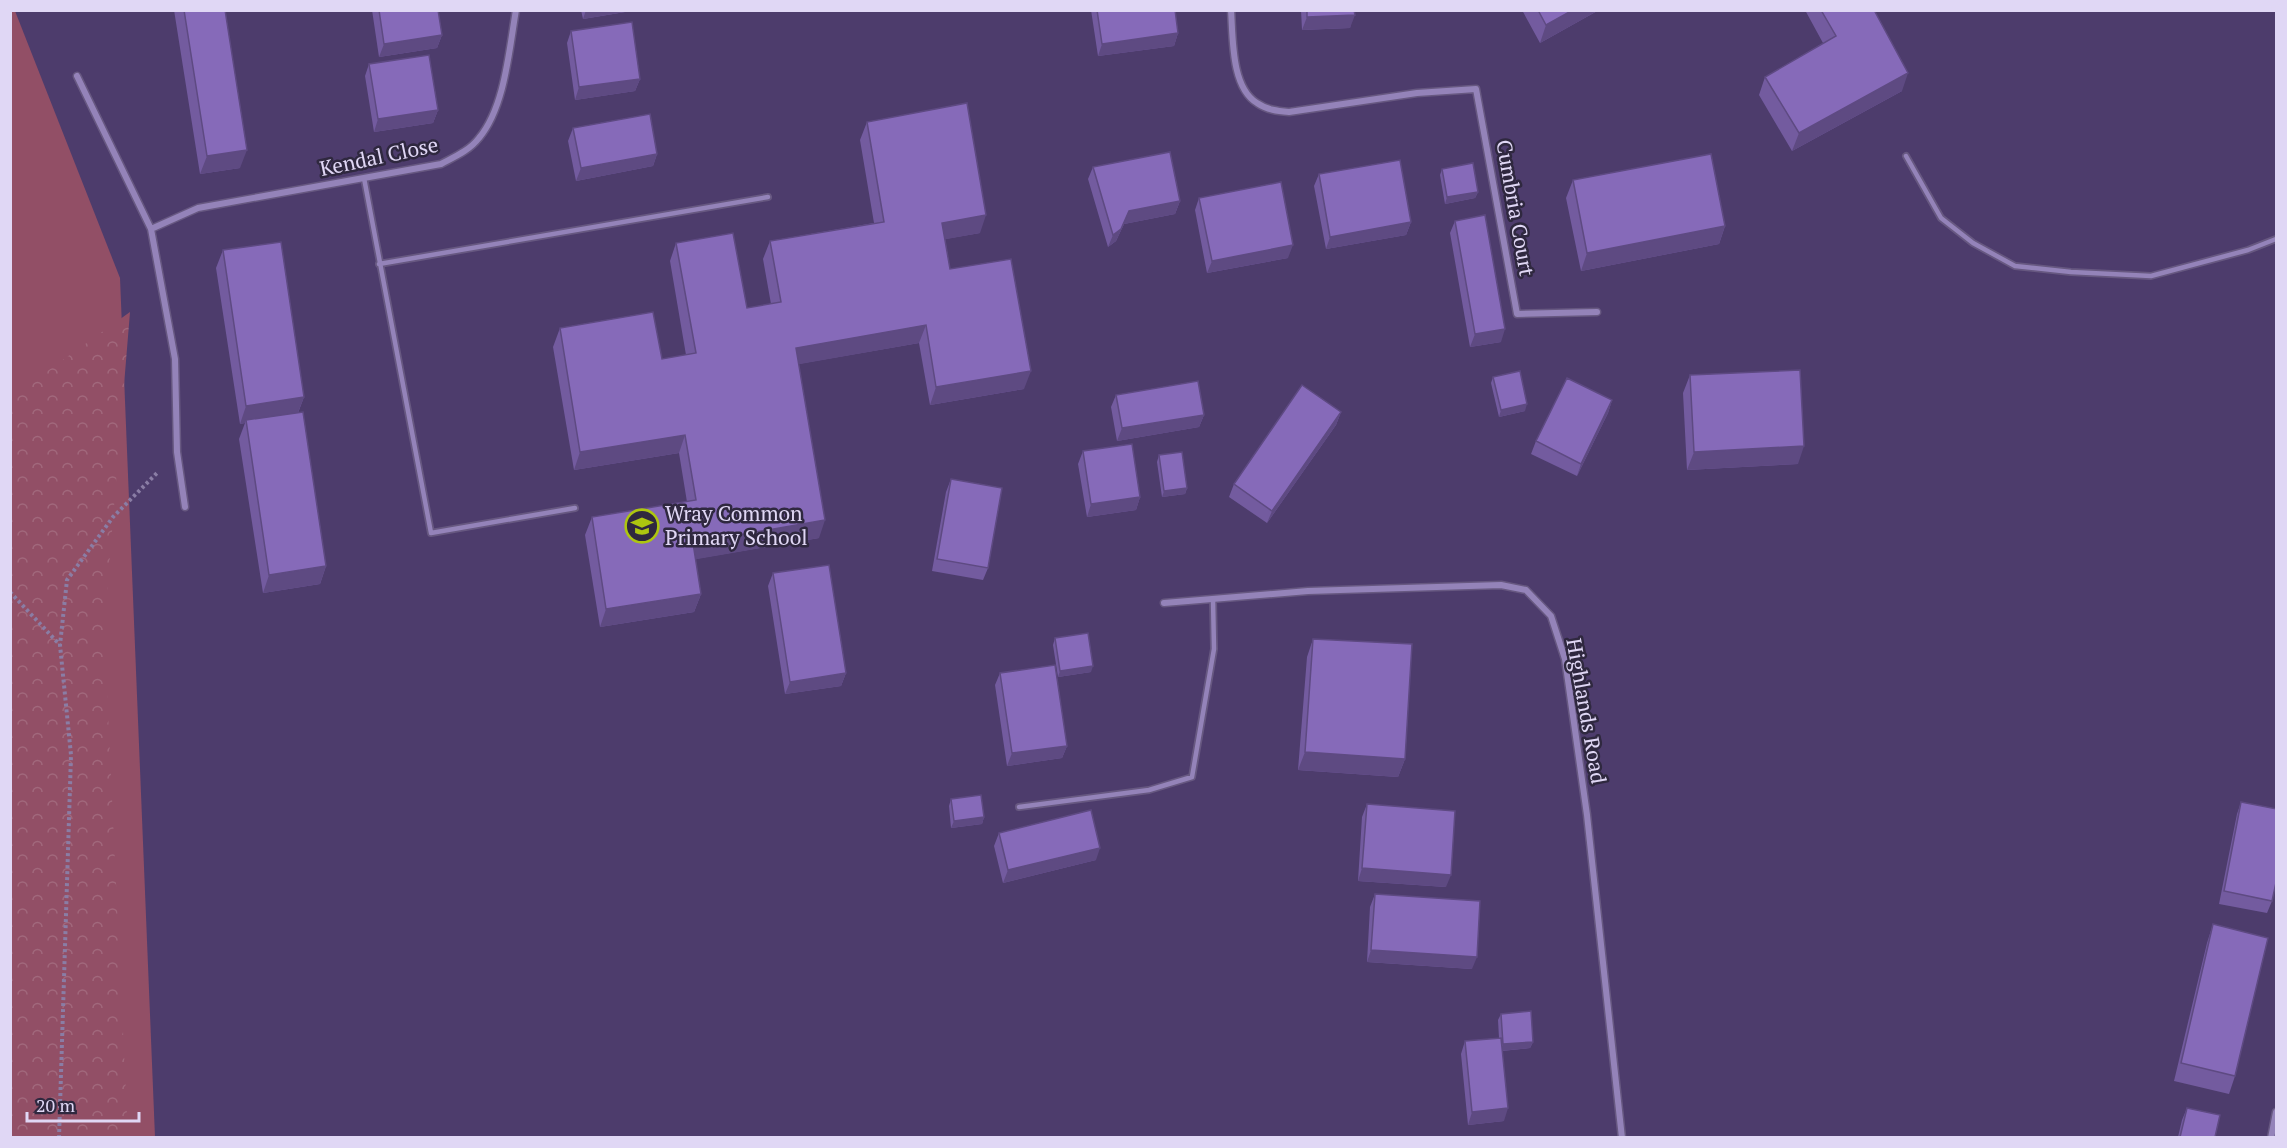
<svg xmlns="http://www.w3.org/2000/svg" width="2287" height="1148" viewBox="0 0 2287 1148" font-family="'PT Serif',serif">
<defs>
<pattern id="forest-crowns" width="20" height="18" patternUnits="userSpaceOnUse" patternTransform="scale(1.5)"><rect width="20" height="18" fill="#924f66"/><path d="M2 6a3 3 0 1 1 6 0M12 15a3 3 0 1 1 6 0" fill="none" stroke="#a1687c"/></pattern>
</defs>
<rect width="100%" height="100%" fill="#4d3c6c"/>
<path fill="#924f66" d="M 10,11 L 15,11 L 120,278 L 155,1137 L 11,1137 Z"/>
<path fill="url(#forest-crowns)" d="M 130,312 L 104,629 L 128,1137 L 11,1137 L 11,397 Z"/>
<g fill="none" stroke-linecap="round" stroke-linejoin="round">
<g stroke="#675881" stroke-width="8">
<path id="service" d="M 1906,156 L 1941,218 L 1973,243 L 2015,266 L 2071,272 L 2151,276 L 2248,250 L 2276,239
M 364,178 L 431,533 L 575,508
M 379,264 L 768,197
M 1019,807 L 1149,790 L 1192,777 L 1214,649 L 1213,599"/>
</g>
<g stroke="#675881" stroke-width="9">
<path id="minor" d="M 1231,10 C 1233,38 1231,87 1257,103 C 1267,110 1278,111 1289,112 L 1417,93 L 1476,89 L 1517,314 L 1597,312
M 77,76 L 151,229
M 185,507 L 177,452 L 175,359 L 151,229 L 198,208 L 441,164 C 454,157 469,151 479,138 C 505,107 509,50 516,10
M 1164,603 L 1308,591 L 1501,585 L 1526,590 L 1551,616 L 1565,659 L 1587,815 L 1622,1138
M 2271,1138 L 2276,1112"/>
</g>
<path stroke="#8a7da5" stroke-width="4" stroke-dasharray="3 3" stroke-linecap="butt" d="M 10,592 L 60,645
M 59,1138 L 71,755 L 60,645 L 67,580 L 113,517 L 157,473"/>
<use href="#service" stroke="#9483b9" stroke-width="4.5"/>
<use href="#minor" stroke="#9483b9" stroke-width="6"/>
</g>
<path fill="#735b9f" d="M 174,10 L 225,10 L 240,168 L 200,174 Z
M 372,10 L 438,10 L 442,35 L 437,48 L 379,57 Z
M 581,10 L 637,10 L 583,19 Z
M 1091,10 L 1175,10 L 1178,33 L 1174,46 L 1098,56 Z
M 1301,10 L 1354,10 L 1350,28 L 1302,30 Z
M 1522,10 L 1599,10 L 1540,43 Z
M 1805,10 L 1874,10 L 1902,91 L 1792,151 L 1759,95 L 1765,77 L 1823,43 Z
M 571,31 L 640,79 L 635,91 L 575,100 L 567,43 Z
M 369,64 L 438,110 L 433,123 L 374,132 L 365,76 Z
M 867,122 L 980,233 L 945,239 L 950,269 L 1024,389 L 930,405 L 919,343 L 798,364 L 819,538 L 695,559 L 701,594 L 694,612 L 600,627 L 585,535 L 592,517 L 687,502 L 679,453 L 574,470 L 553,347 L 560,328 L 662,359 L 686,355 L 670,261 L 676,243 L 747,308 L 771,304 L 763,259 L 770,241 L 874,223 L 860,140 Z
M 573,128 L 657,154 L 653,166 L 576,181 L 568,141 Z
M 1093,167 L 1180,201 L 1175,214 L 1124,224 L 1116,241 L 1108,247 L 1088,179 Z
M 1442,169 L 1478,192 L 1475,198 L 1445,204 L 1440,175 Z
M 1319,174 L 1411,222 L 1406,235 L 1326,249 L 1314,186 Z
M 1573,180 L 1725,226 L 1719,244 L 1581,271 L 1566,198 Z
M 1199,198 L 1288,258 L 1207,273 L 1195,210 Z
M 1455,221 L 1501,342 L 1470,347 L 1450,233 Z
M 223,250 L 304,397 L 298,413 L 326,566 L 320,584 L 263,593 L 239,439 L 245,423 L 240,424 L 216,268 Z
M 1690,375 L 1798,464 L 1687,470 L 1683,393 Z
M 1493,377 L 1525,411 L 1499,417 L 1491,383 Z
M 1116,395 L 1204,415 L 1199,427 L 1117,441 L 1111,407 Z
M 1612,400 L 1608,413 L 1577,476 L 1531,454 L 1536,441 Z
M 1341,412 L 1336,425 L 1267,523 L 1229,497 L 1234,484 Z
M 1083,451 L 1140,497 L 1136,510 L 1087,517 L 1078,464 Z
M 1159,455 L 1187,488 L 1185,494 L 1162,497 L 1157,462 Z
M 951,479 L 988,568 L 983,580 L 932,571 L 946,492 Z
M 773,573 L 846,673 L 841,686 L 785,694 L 768,586 Z
M 1055,638 L 1091,672 L 1058,677 L 1053,645 Z
M 1313,639 L 1405,759 L 1398,777 L 1298,770 L 1307,657 Z
M 1000,673 L 1067,746 L 1062,758 L 1007,766 L 995,685 Z
M 951,799 L 984,817 L 982,824 L 951,828 L 949,806 Z
M 2241,802 L 2272,901 L 2267,913 L 2219,904 L 2237,814 Z
M 1367,804 L 1446,887 L 1358,881 L 1362,817 Z
M 999,833 L 1096,860 L 1003,883 L 994,846 Z
M 1375,894 L 1472,969 L 1367,962 L 1370,907 Z
M 2213,924 L 2235,1076 L 2229,1094 L 2174,1081 L 2207,943 Z
M 1501,1014 L 1533,1042 L 1530,1048 L 1502,1051 L 1504,1121 L 1468,1125 L 1461,1054 L 1465,1041 L 1499,1038 L 1498,1020 Z
M 2187,1108 L 2215,1137 L 2178,1137 L 2182,1120 Z"/>
<path fill="#5e4a82" d="M 586,10 L 637,10 L 583,19 Z
M 1573,10 L 1599,10 L 1540,43 L 1546,25 Z
M 1355,15 L 1350,28 L 1302,30 L 1307,17 Z
M 1178,33 L 1174,46 L 1098,56 L 1102,44 Z
M 442,35 L 437,48 L 379,57 L 384,44 Z
M 1908,73 L 1902,91 L 1792,151 L 1799,133 Z
M 640,79 L 635,91 L 575,100 L 579,87 Z
M 438,110 L 433,123 L 374,132 L 378,119 Z
M 247,150 L 240,168 L 200,174 L 207,156 Z
M 657,154 L 653,166 L 576,181 L 581,168 Z
M 1478,192 L 1475,198 L 1445,204 L 1447,197 Z
M 1180,201 L 1175,214 L 1124,224 L 1116,241 L 1108,247 L 1113,235 L 1129,211 Z
M 986,215 L 980,233 L 936,241 L 942,223 Z
M 1411,222 L 1406,235 L 1326,249 L 1330,237 Z
M 1725,226 L 1719,244 L 1581,271 L 1587,253 Z
M 1293,245 L 1288,258 L 1207,273 L 1212,261 Z
M 926,325 L 919,343 L 789,366 L 796,348 Z
M 1505,329 L 1501,342 L 1470,347 L 1475,334 Z
M 1031,371 L 1024,389 L 930,405 L 936,387 Z
M 304,397 L 297,415 L 246,420 L 245,423 L 240,424 L 246,406 Z
M 1612,400 L 1608,413 L 1577,476 L 1581,464 Z
M 1527,404 L 1525,411 L 1499,417 L 1501,410 Z
M 1341,412 L 1336,425 L 1267,523 L 1272,511 Z
M 1204,415 L 1199,427 L 1117,441 L 1122,428 Z
M 685,435 L 679,453 L 574,470 L 580,452 Z
M 1804,446 L 1798,464 L 1687,470 L 1694,452 Z
M 1187,488 L 1185,494 L 1162,497 L 1164,491 Z
M 1140,497 L 1136,510 L 1087,517 L 1091,504 Z
M 825,520 L 819,538 L 686,561 L 693,543 Z
M 326,566 L 320,584 L 263,593 L 269,575 Z
M 701,594 L 694,612 L 600,627 L 606,609 Z
M 1093,666 L 1091,672 L 1058,677 L 1060,671 Z
M 846,673 L 841,686 L 785,694 L 790,682 Z
M 1067,746 L 1062,758 L 1007,766 L 1012,753 Z
M 1305,752 L 1405,759 L 1398,777 L 1298,770 Z
M 984,817 L 982,824 L 951,828 L 954,821 Z
M 1100,848 L 1096,860 L 1003,883 L 1008,870 Z
M 1362,868 L 1451,875 L 1446,887 L 1358,881 Z
M 1371,950 L 1477,957 L 1472,969 L 1367,962 Z
M 1533,1042 L 1530,1048 L 1500,1051 L 1503,1044 Z
M 1508,1108 L 1504,1121 L 1468,1125 L 1472,1112 Z"/>
<path fill="#866ab9" stroke="#5e4a82" stroke-width="1.5" d="M 184,10 L 225,10 L 247,150 L 207,156 Z
M 379,10 L 438,10 L 442,35 L 384,44 Z
M 1097,10 L 1175,10 L 1178,33 L 1102,44 Z
M 1307,10 L 1354,10 L 1355,15 L 1307,17 Z
M 1538,10 L 1573,10 L 1546,25 Z
M 1821,10 L 1874,10 L 1908,73 L 1799,133 L 1765,77 L 1836,36 Z
M 632,22 L 640,79 L 579,87 L 571,31 Z
M 429,55 L 438,110 L 378,119 L 369,64 Z
M 967,103 L 986,215 L 942,223 L 950,269 L 1011,259 L 1031,371 L 936,387 L 926,325 L 796,348 L 825,520 L 693,543 L 701,594 L 606,609 L 592,517 L 696,500 L 685,435 L 580,452 L 560,328 L 653,312 L 662,359 L 696,353 L 676,243 L 733,233 L 747,308 L 781,302 L 770,241 L 884,222 L 867,122 Z
M 650,114 L 657,154 L 581,168 L 573,128 Z
M 1170,152 L 1180,201 L 1129,211 L 1121,229 L 1113,235 L 1093,167 Z
M 1711,154 L 1725,226 L 1587,253 L 1573,180 Z
M 1400,160 L 1411,222 L 1330,237 L 1319,174 Z
M 1473,163 L 1478,192 L 1447,197 L 1442,169 Z
M 1281,182 L 1293,245 L 1212,261 L 1199,198 Z
M 1485,215 L 1505,329 L 1475,334 L 1455,221 Z
M 281,242 L 304,397 L 246,406 L 223,250 Z
M 1800,370 L 1804,446 L 1694,452 L 1690,375 Z
M 1520,371 L 1527,404 L 1501,410 L 1493,377 Z
M 1567,378 L 1612,400 L 1581,464 L 1536,441 Z
M 1198,381 L 1204,415 L 1122,428 L 1116,395 Z
M 1302,385 L 1341,412 L 1272,511 L 1234,484 Z
M 303,412 L 326,566 L 269,575 L 246,420 Z
M 1132,444 L 1140,497 L 1091,504 L 1083,451 Z
M 1182,452 L 1187,488 L 1164,491 L 1159,455 Z
M 951,479 L 1002,488 L 988,568 L 937,559 Z
M 829,565 L 846,673 L 790,682 L 773,573 Z
M 1088,633 L 1093,666 L 1060,671 L 1055,638 Z
M 1313,639 L 1412,644 L 1405,759 L 1305,752 Z
M 1055,665 L 1067,746 L 1012,753 L 1000,673 Z
M 981,795 L 984,817 L 954,821 L 951,799 Z
M 2241,802 L 2277,809 L 2277,878 L 2272,901 L 2224,891 Z
M 1367,804 L 1455,811 L 1451,875 L 1362,868 Z
M 1091,810 L 1100,848 L 1008,870 L 999,833 Z
M 1375,894 L 1480,901 L 1477,957 L 1371,950 Z
M 2213,924 L 2268,938 L 2235,1076 L 2181,1063 Z
M 1531,1011 L 1533,1042 L 1503,1044 L 1501,1014 Z
M 1501,1038 L 1508,1108 L 1472,1112 L 1465,1041 Z
M 2187,1108 L 2220,1115 L 2215,1137 L 2180,1137 Z"/>
<defs>
<g id="school-ring" transform="scale(1.725)"><circle r="9.5" fill="#2f283f" stroke="#adc60f" stroke-width="1.5"/><path d="M0-5L7-2L0 1L-7-2ZM-4 1L0 2.5L4 1V4Q0 6-4 4Z" fill="#adc60f"/></g>
</defs>
<g fill-rule="evenodd">
<use href="#school-ring" x="642" y="526"/>
</g>
<g text-anchor="middle" stroke-width="5" stroke-linejoin="round" paint-order="stroke">
<g font-size="21" fill="#e0d7f5" stroke="#2f283f">
<text transform="translate(379 157) rotate(-12)" y="7">Kendal Close</text>
<text transform="translate(1515 208) rotate(80)" y="7">Cumbria Court</text>
<text transform="translate(1586 711) rotate(80)" y="7">Highlands Road</text>
</g>
<g font-size="21" fill="#e0d7f5" stroke="#2f283f" text-anchor="start">
<text x="665" y="521">Wray Common<tspan x="665" dy="24">Primary School</tspan></text>
</g>
</g>
<rect width="2287" height="1148" fill="none" stroke="#e0d7f5" stroke-width="24"/>
<path d="M27 1112v9h112v-9" fill="none" stroke="#e0d7f5" stroke-width="3"/>
<text x="36" y="1112" font-size="18" fill="#e0d7f5" stroke="#2f283f" stroke-width="4.5" paint-order="stroke">20 m</text>
</svg>
